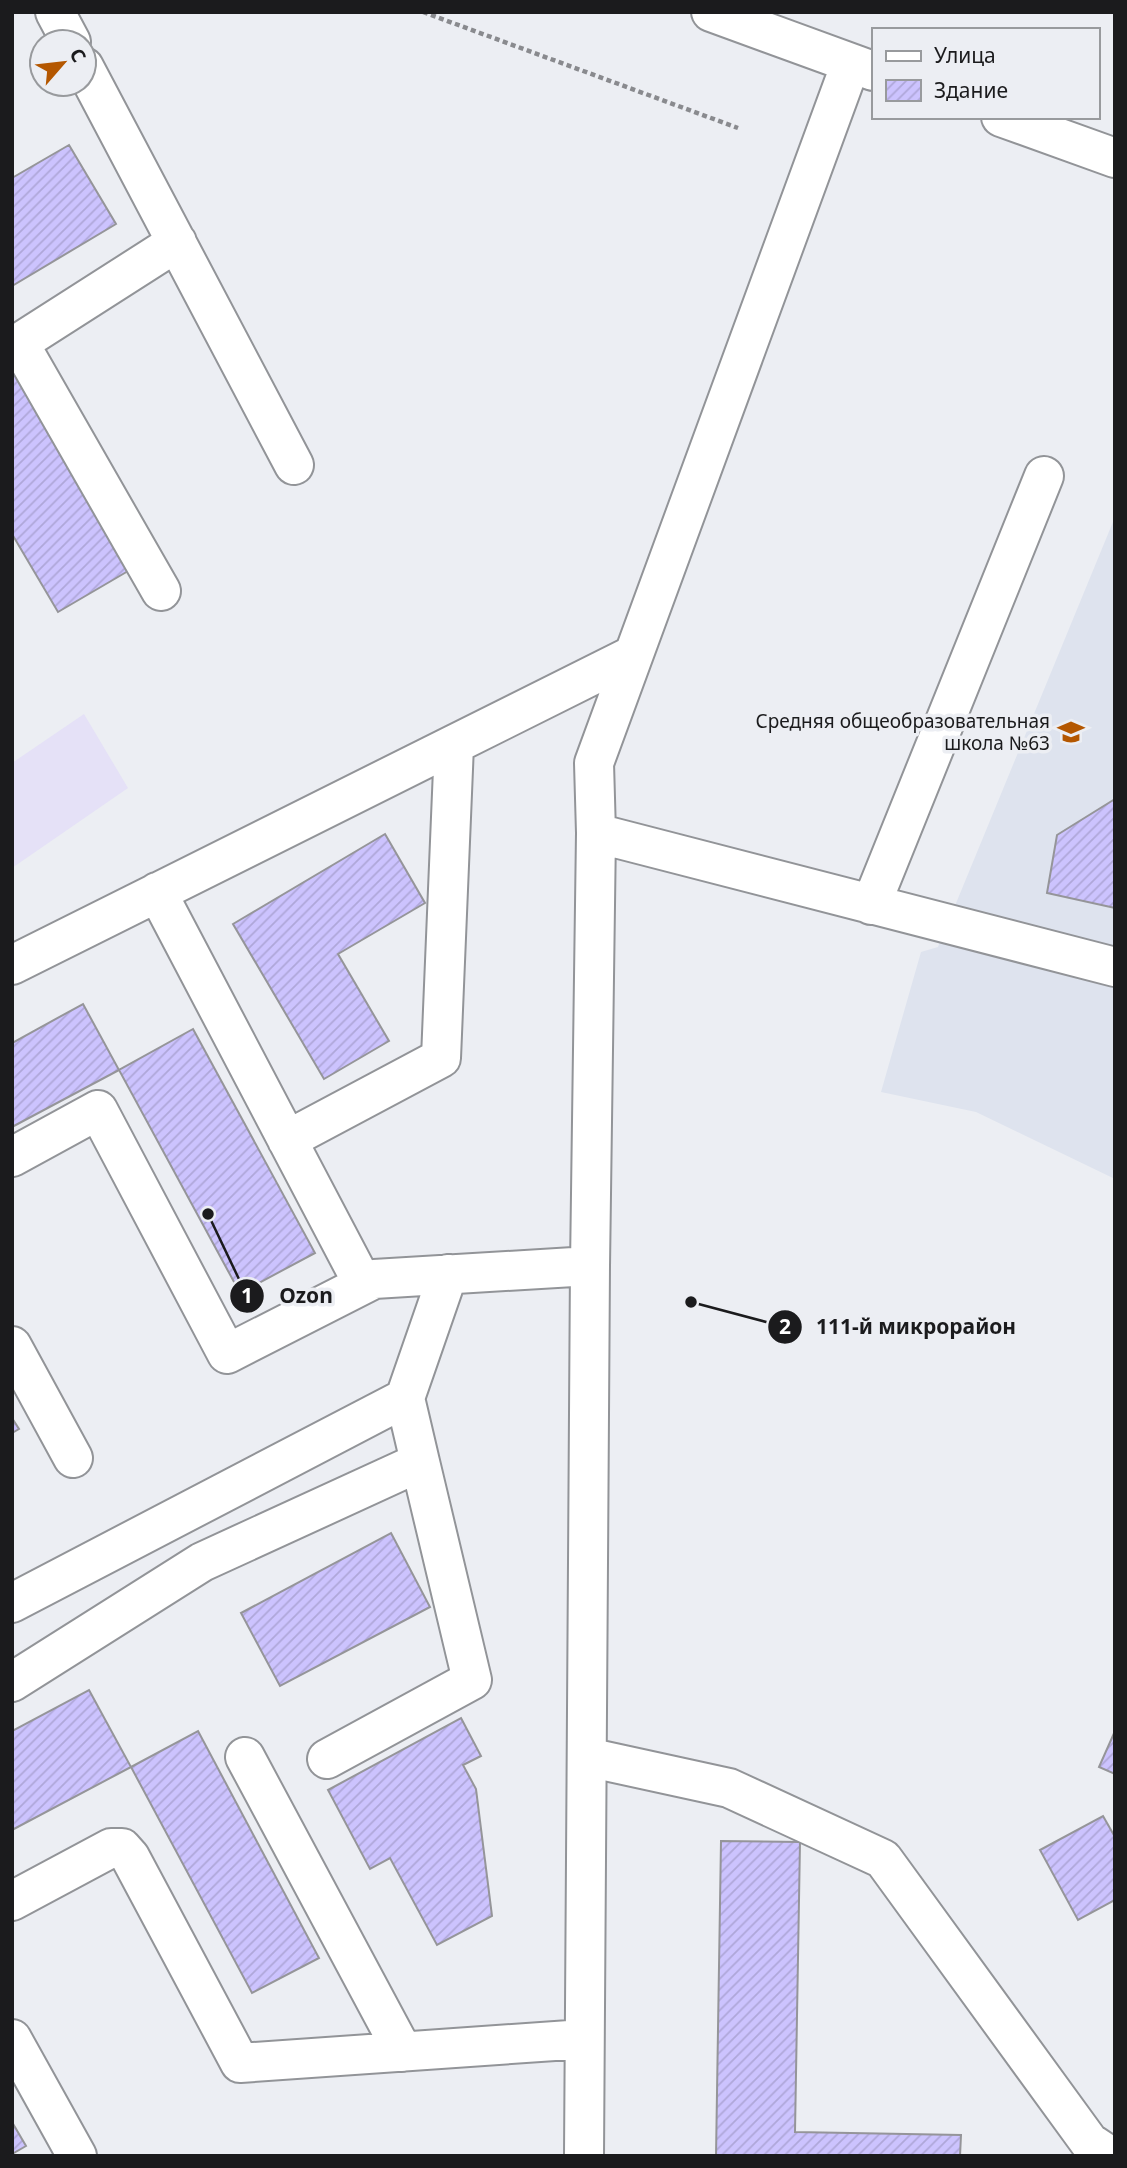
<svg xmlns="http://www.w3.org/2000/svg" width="1127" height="2168" viewBox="0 0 1127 2168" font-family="'Noto Sans',sans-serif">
<defs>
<pattern id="building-hatch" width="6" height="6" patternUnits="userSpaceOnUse" patternTransform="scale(1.75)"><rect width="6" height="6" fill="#ccc3fe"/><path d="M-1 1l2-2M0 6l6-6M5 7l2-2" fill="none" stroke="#afa7d9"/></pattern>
</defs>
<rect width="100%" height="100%" fill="#eceef3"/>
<path fill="#dee3ee" d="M 1115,517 L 1115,1179 L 976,1112 L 881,1092 L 921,952 L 938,947 Z"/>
<path fill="#e5e1f7" d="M 84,714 L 128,788 L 12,868 L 12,763 Z"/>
<path fill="url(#building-hatch)" stroke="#959599" stroke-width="2" d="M 69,145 L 116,224 L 12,286 L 12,178 Z
M 12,361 L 135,567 L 58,612 L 12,534 Z
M 1115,799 L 1115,908 L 1047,893 L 1057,835 Z
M 385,834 L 425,903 L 338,954 L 389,1041 L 324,1079 L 233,924 Z
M 83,1004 L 119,1070 L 12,1127 L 12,1043 Z
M 193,1029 L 315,1253 L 240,1293 L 119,1070 Z
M 12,1418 L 19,1429 L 12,1433 Z
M 391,1533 L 430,1607 L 280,1686 L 241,1613 Z
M 89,1690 L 131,1767 L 12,1830 L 12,1731 Z
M 461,1718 L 481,1756 L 463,1765 L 476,1789 L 492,1916 L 437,1945 L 390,1858 L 370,1869 L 328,1790 Z
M 198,1731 L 319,1958 L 252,1993 L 131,1767 Z
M 1115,1731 L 1115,1774 L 1099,1767 Z
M 1103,1816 L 1115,1837 L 1115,1900 L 1078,1920 L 1040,1850 Z
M 721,1841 L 800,1842 L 795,2132 L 961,2135 L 960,2156 L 716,2156 Z
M 12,2122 L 26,2146 L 12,2154 Z"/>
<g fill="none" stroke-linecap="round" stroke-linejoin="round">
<g stroke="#929498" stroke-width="42">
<path id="minor" d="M 55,12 L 71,42
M 711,12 L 873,71
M 84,67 L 294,465
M 1001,117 L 1115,158
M 161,591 L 19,343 L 177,242
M 596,833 L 1115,967
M 157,892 L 363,1284
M 871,905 L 1044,476
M 12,965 L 633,655
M 287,1140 L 441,1058 L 454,745
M 12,1157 L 98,1110 L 227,1354 L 374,1279 L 590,1266
M 12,1346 L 73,1458
M 12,1603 L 405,1398 L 448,1274
M 12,1682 L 202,1562 L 420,1462 L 405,1398
M 245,1757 L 403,2052
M 587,1757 L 729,1788 L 883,1859 L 1089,2142 L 1110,2156
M 327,1759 L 472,1680 L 420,1462
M 12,1901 L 111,1848 L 122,1848 L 130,1857 L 240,2063 L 584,2039
M 12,2039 L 77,2156
M 584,2156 L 590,1266 L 596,833 L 594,763 L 851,63"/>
</g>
<path stroke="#898a8e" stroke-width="4.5" stroke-dasharray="5 3.5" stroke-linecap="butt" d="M 423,12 L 738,128"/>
<use href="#minor" stroke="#fff" stroke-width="38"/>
</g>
<defs>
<g id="school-bare" transform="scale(2.1)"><path d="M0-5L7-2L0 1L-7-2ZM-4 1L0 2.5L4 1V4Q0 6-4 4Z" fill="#b45700" stroke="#eceef3" stroke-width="2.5" paint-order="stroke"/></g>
</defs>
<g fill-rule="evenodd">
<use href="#school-bare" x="1071" y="732"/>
</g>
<g text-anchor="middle" stroke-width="7" stroke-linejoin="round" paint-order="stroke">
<g font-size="19" fill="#1b1b1d" stroke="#eceef3" text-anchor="end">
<text x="1050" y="728">Средняя общеобразовательная<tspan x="1050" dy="22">школа №63</tspan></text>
</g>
</g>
<path fill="none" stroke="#1b1b1d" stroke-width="2.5" d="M208 1214L247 1296M691 1302L785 1327"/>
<g fill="#1b1b1d" stroke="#eceef3" stroke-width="2.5">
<circle cx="208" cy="1214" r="7"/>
<circle cx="691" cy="1302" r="7"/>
<circle cx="247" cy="1296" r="18"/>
<circle cx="785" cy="1327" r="18"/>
</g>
<g font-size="21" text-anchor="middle" font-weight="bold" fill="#fff">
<text x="247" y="1303">1</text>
<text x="785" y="1334">2</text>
</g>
<g font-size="21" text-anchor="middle" font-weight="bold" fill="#1b1b1d" stroke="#eceef3" stroke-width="7" stroke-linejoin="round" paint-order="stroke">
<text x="306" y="1303">Ozon</text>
<text x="916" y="1334">111-й микрорайон</text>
</g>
<rect width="1127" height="2168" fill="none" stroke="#1b1b1d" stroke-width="28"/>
<rect x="872" y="28" width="228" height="91" fill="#eceef3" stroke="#989a9d" stroke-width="2"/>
<rect x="886" y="51" width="35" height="10" fill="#ffffff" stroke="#989a9d" stroke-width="2"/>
<text x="934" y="63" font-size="21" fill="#1b1b1d">Улица</text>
<rect x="886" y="80" width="35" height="21" fill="url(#building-hatch)" stroke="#989a9d" stroke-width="2"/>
<text x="934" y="98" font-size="21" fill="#1b1b1d">Здание</text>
<g transform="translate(63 63) rotate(62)"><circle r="33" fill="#eceef3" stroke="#989a9d" stroke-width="2"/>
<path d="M0-5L12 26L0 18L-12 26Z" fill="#b45700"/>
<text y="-10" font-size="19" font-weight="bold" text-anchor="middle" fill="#1b1b1d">С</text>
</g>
</svg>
